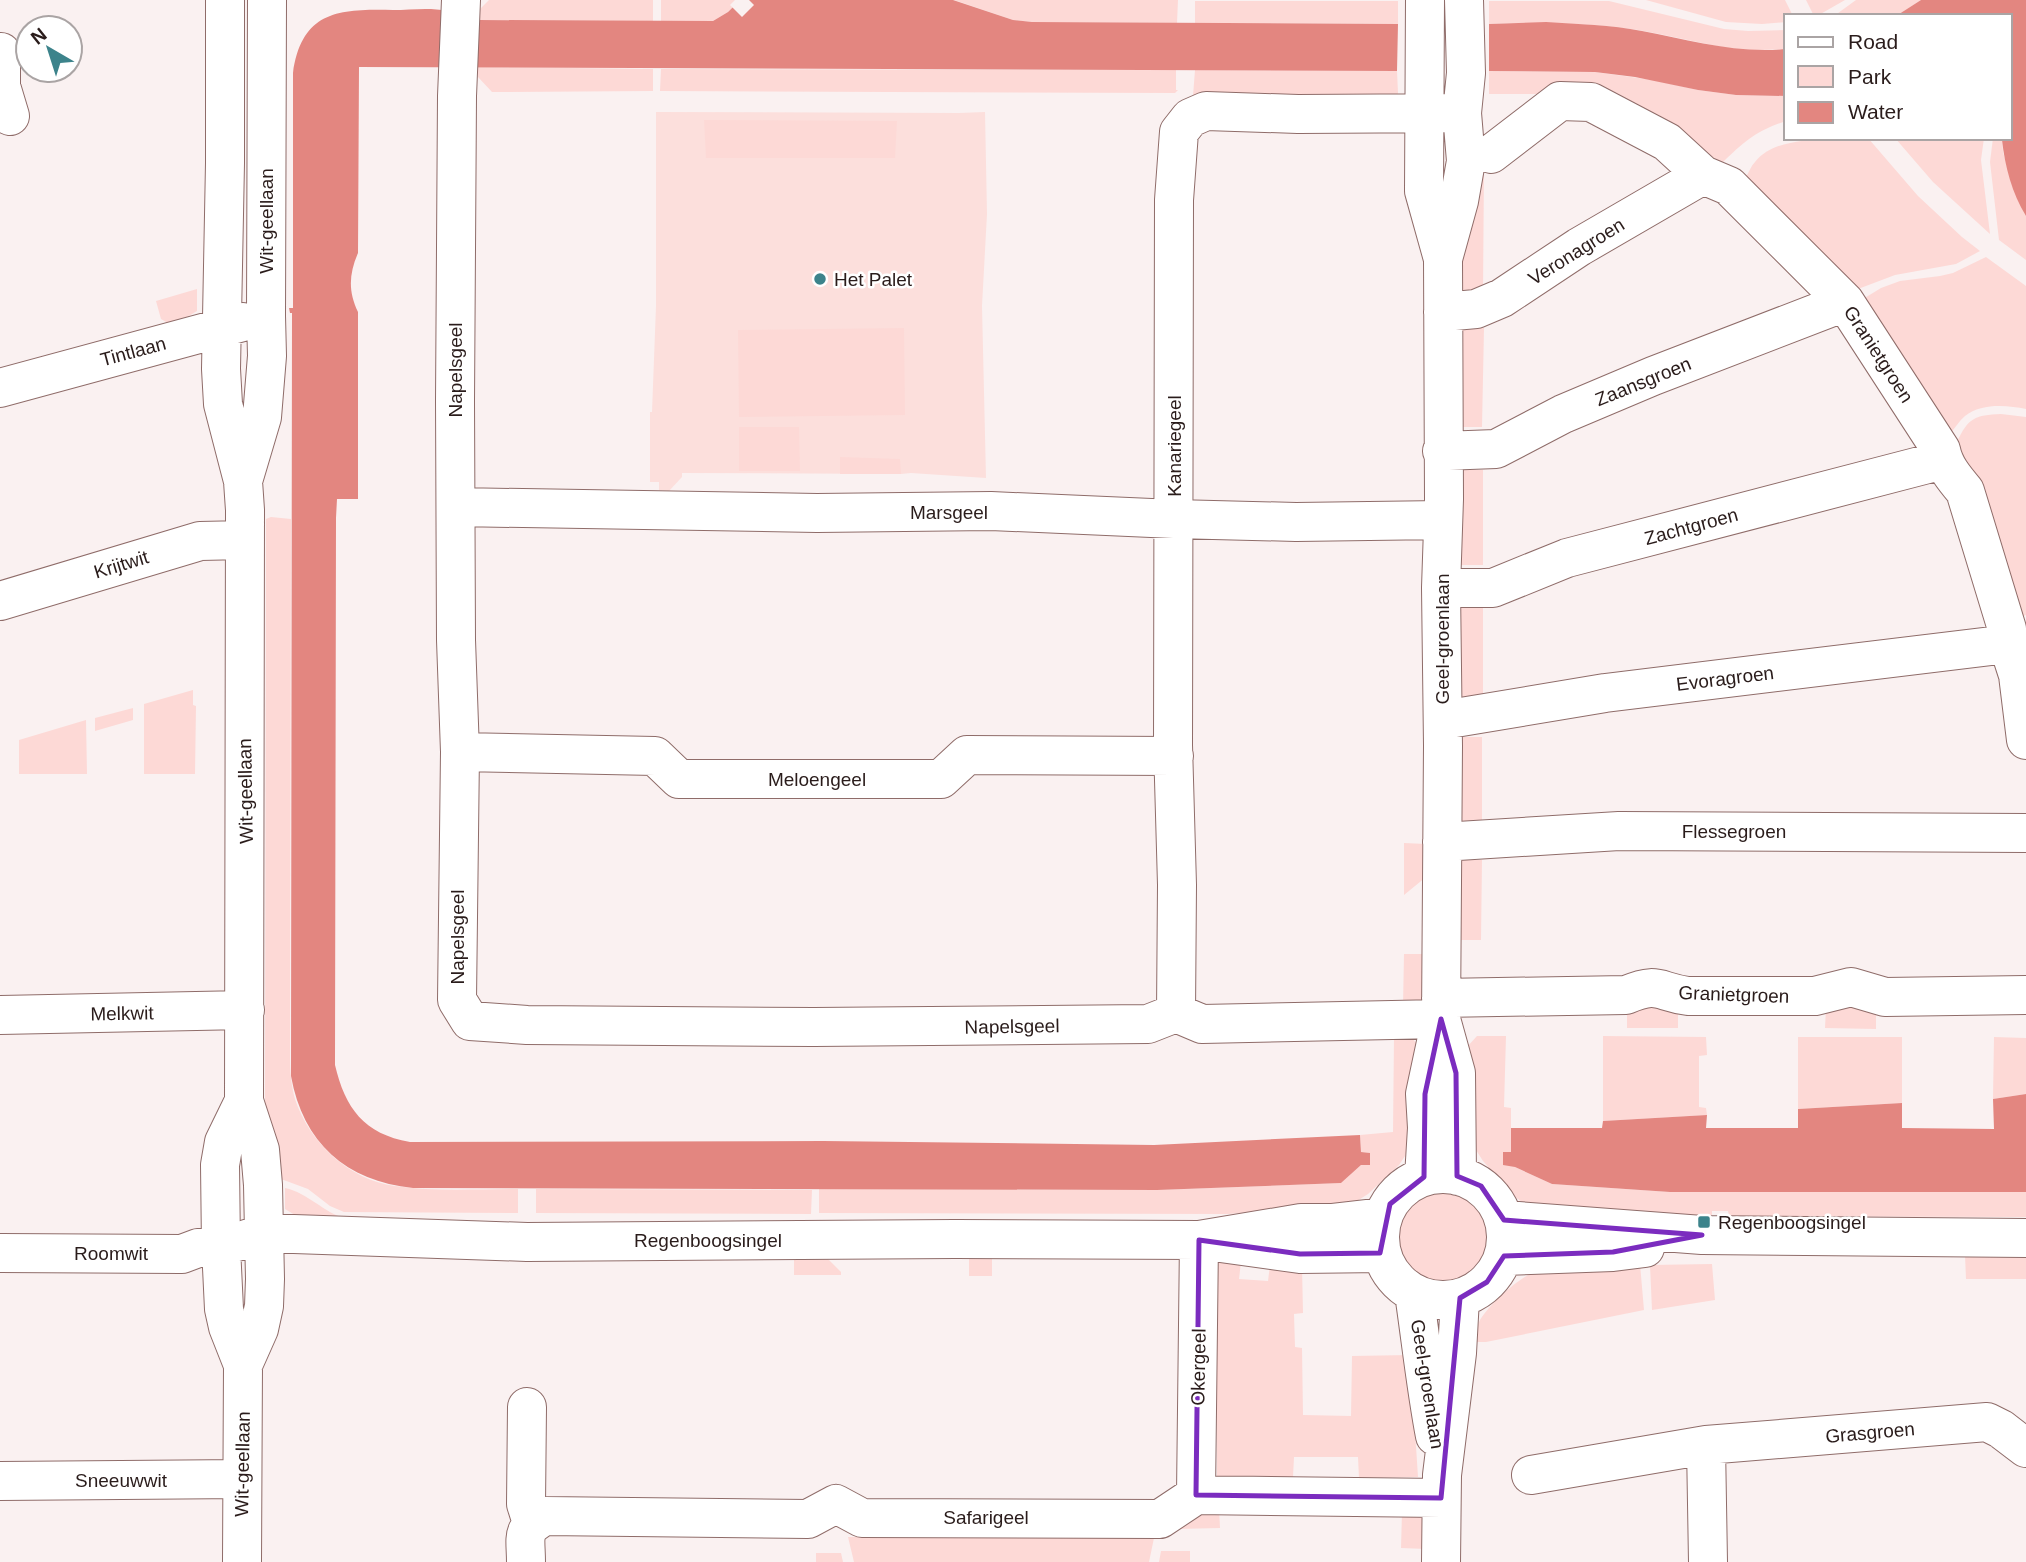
<svg xmlns="http://www.w3.org/2000/svg" width="2026" height="1562" viewBox="0 0 2026 1562" font-family="Arial,sans-serif">
<rect width="100%" height="100%" fill="#faf1f1"/>
<path fill="#fcdfdc" d="M 656,112 L 959,113 L 985,112 L 987,214 L 982,306 L 986,478 L 911,473 L 901,474 L 682,473 L 682,477 L 669,491 L 659,490 L 659,482 L 650,482 L 650,412 L 652,412 L 656,306 Z"/>
<path fill="#fdd9d6" d="M 489,0 L 653,0 L 653,21 L 478,20 L 478,11 Z
M 661,0 L 740,0 L 728,12 L 713,21 L 661,21 Z
M 954,0 L 1178,0 L 1177,23 L 1032,22 L 1013,20 Z
M 1646,0 L 1785,0 L 1793,16 L 1786,16 L 1786,22 L 1762,24 L 1726,22 Z
M 1806,0 L 1845,0 L 1817,16 L 1814,16 Z
M 1856,0 L 1921,0 L 1896,16 L 1834,16 Z
M 1195,1 L 1398,1 L 1398,24 L 1195,23 Z
M 1489,1 L 1609,1 L 1724,29 L 1748,31 L 1786,30 L 1786,49 C 1767,50 1747,51 1728,48 C 1698,43 1668,35 1638,30 C 1588,23 1539,22 1489,24 Z
M 477,67 L 653,69 L 653,91 L 492,92 L 478,77 Z
M 661,69 L 1176,70 L 1176,90 L 1178,90 L 1175,93 L 660,91 Z
M 1195,70 L 1397,71 L 1398,93 L 1395,101 L 1193,96 Z
M 1489,71 L 1595,72 L 1653,80 L 1698,90 L 1736,95 L 1786,96 L 1786,121 C 1756,131 1745,141 1722,163 L 1633,107 L 1586,94 L 1489,94 Z
M 704,120 L 897,121 L 895,158 L 706,158 Z
M 1828,138 L 1868,138 L 1918,196 L 1962,237 L 1980,251 L 1956,264 L 1895,275 L 1858,289 L 1746,177 C 1749,172 1751,166 1755,162 C 1772,141 1803,141 1828,138 Z
M 1895,138 L 1984,138 L 1981,160 L 1990,234 L 1933,182 Z
M 1993,138 L 2002,138 L 2003,152 L 2012,185 L 2026,216 L 2026,260 L 1999,240 L 1990,162 Z
M 1484,167 L 1483,293 L 1459,293 L 1459,245 Z
M 1986,257 L 2026,286 L 2026,409 C 2007,405 1981,403 1965,416 C 1959,421 1955,428 1950,434 L 1863,299 L 1881,288 L 1900,281 L 1940,276 L 1953,273 Z
M 197,289 L 197,311 L 187,317 L 168,323 L 161,319 L 156,301 Z
M 904,328 L 905,415 L 739,417 L 738,330 Z
M 1459,328 L 1484,328 L 1482,427 L 1458,427 Z
M 2001,414 L 2026,417 L 2026,615 L 2021,617 L 1957,442 C 1968,418 1975,415 2001,414 Z
M 739,427 L 799,427 L 800,471 L 739,471 Z
M 840,457 L 900,459 L 901,474 L 840,474 Z
M 1459,470 L 1483,470 L 1483,565 L 1459,565 Z
M 271,517 L 291,519 L 290,1056 C 290,1070 291,1085 295,1099 C 309,1142 349,1180 395,1186 C 435,1192 478,1189 518,1189 L 518,1213 L 344,1212 L 330,1206 L 308,1189 L 281,1179 L 265,1104 L 266,519 Z
M 1459,608 L 1483,608 L 1483,703 L 1459,703 Z
M 193,690 L 193,705 L 196,706 L 195,774 L 144,774 L 144,704 Z
M 133,708 L 133,720 L 95,731 L 95,718 Z
M 86,720 L 87,774 L 19,774 L 19,740 Z
M 1458,737 L 1482,737 L 1482,826 L 1458,826 Z
M 1404,843 L 1426,844 L 1426,877 L 1404,895 Z
M 1458,860 L 1482,860 L 1481,940 L 1457,940 Z
M 1404,954 L 1426,954 L 1424,1007 L 1403,1006 Z
M 1836,1002 L 1876,1008 L 1876,1029 L 1825,1028 L 1826,1008 Z
M 1627,1007 L 1678,1008 L 1678,1028 L 1627,1028 Z
M 1477,1036 L 1506,1036 L 1504,1107 L 1511,1108 L 1511,1153 L 1515,1167 L 1552,1184 L 1670,1192 L 2026,1192 L 2026,1217 L 1729,1216 L 1728,1211 L 1712,1211 L 1712,1215 L 1654,1215 L 1522,1202 L 1514,1196 L 1483,1161 L 1476,1150 L 1473,1140 L 1467,1047 Z
M 1603,1036 L 1706,1037 L 1707,1055 L 1699,1056 L 1699,1107 L 1706,1108 L 1707,1115 L 1603,1121 Z
M 1394,1037 L 1411,1037 L 1418,1045 L 1408,1147 L 1405,1156 L 1399,1165 L 1368,1194 L 1354,1203 L 1228,1214 L 819,1213 L 819,1189 L 1157,1190 L 1341,1183 L 1361,1165 L 1370,1164 L 1370,1153 L 1361,1152 L 1360,1135 L 1393,1132 Z
M 1798,1037 L 1902,1037 L 1902,1103 L 1798,1109 Z
M 1994,1037 L 2026,1038 L 2026,1094 L 1993,1099 Z
M 285,1188 C 308,1193 323,1212 346,1219 L 300,1218 L 285,1209 Z
M 536,1189 L 812,1190 L 811,1214 L 536,1213 Z
M1394 1238a47 47 0 1 1 94 0a47 47 0 1 1-94 0Z
M 969,1253 L 992,1253 L 992,1276 L 969,1276 Z
M 1965,1255 L 2026,1257 L 2026,1279 L 1966,1279 Z
M 794,1259 L 828,1259 L 841,1272 L 841,1275 L 794,1275 Z
M 1217,1260 L 1241,1262 L 1239,1279 L 1268,1281 L 1270,1265 L 1302,1267 L 1303,1313 L 1294,1314 L 1295,1347 L 1302,1348 L 1303,1415 L 1351,1416 L 1352,1356 L 1410,1355 L 1418,1477 L 1359,1478 L 1358,1457 L 1294,1457 L 1293,1477 L 1217,1477 Z
M 1640,1264 L 1644,1310 L 1486,1342 L 1474,1342 C 1475,1335 1476,1327 1480,1320 C 1490,1304 1515,1281 1532,1273 Z
M 1712,1264 L 1715,1300 L 1652,1310 L 1650,1265 Z
M 1193,1508 L 1219,1508 L 1220,1528 L 1177,1529 Z
M 1402,1512 L 1426,1512 L 1426,1549 L 1401,1548 Z
M 848,1537 L 1154,1538 L 1149,1562 L 854,1562 Z
M 1161,1551 L 1190,1551 L 1190,1562 L 1159,1562 Z
M 816,1553 L 841,1553 L 843,1562 L 816,1562 Z"/>
<path fill="#e38680" d="M 740,0 L 953,0 L 1013,20 L 1032,22 L 1398,24 L 1397,71 L 359,67 L 358,253 C 349,274 348,291 358,312 L 358,499 L 337,499 L 336,518 L 335,1065 C 345,1108 364,1134 410,1142 L 823,1141 L 1154,1145 L 1360,1135 L 1361,1152 L 1370,1153 L 1370,1165 L 1361,1165 L 1341,1183 L 1157,1190 L 413,1188 C 346,1181 303,1143 291,1076 L 292,313 L 290,313 L 289,308 L 293,308 L 293,73 C 302,10 340,9 393,10 C 410,10 430,7 447,11 C 458,13 468,17 479,20 L 713,21 L 728,12 Z
M 1921,0 L 2026,0 L 2026,216 C 2012,193 2005,167 2002,140 L 2002,138 L 2010,138 L 2010,16 L 1896,16 Z
M 1546,22 C 1578,24 1611,25 1642,31 C 1690,40 1737,54 1786,49 L 1786,96 L 1736,95 L 1698,90 L 1635,77 L 1595,72 L 1489,71 L 1489,24 Z
M 2026,1094 L 2026,1192 L 1670,1192 L 1552,1184 L 1515,1167 L 1503,1165 L 1503,1152 L 1511,1152 L 1511,1128 L 1602,1128 L 1603,1121 L 1707,1115 L 1706,1128 L 1798,1128 L 1798,1109 L 1902,1103 L 1902,1128 L 1994,1129 L 1993,1099 Z"/>
<path fill="#faf1f1" d="M 735,0 L 749,0 L 754,5 L 742,17 L 730,5 Z"/>
<g fill="none" stroke-linecap="round" stroke-linejoin="round">
<g stroke="#8f6c69" stroke-width="40">
<path id="minor" d="M 225,0 L 225,163 L 221,369 L 223,404 L 243,481 L 245,510 L 244,1101 L 260,1150 L 263,1185 L 265,1279 L 264,1306 L 259,1329 L 243,1365
M 461,0 L 457,96 L 455,401 L 456,640 L 460,752 L 457,1000 L 470,1021 L 527,1025 L 814,1027 L 1148,1024 L 1176,1013 L 1202,1024 L 1441,1019 L 1443,746 L 1441,588 L 1444,499 L 1443,259 L 1459,201 L 1466,161 L 1462,113 L 1466,73 L 1464,0
M 1425,0 L 1424,191 L 1443,259
M 1,52 L 1,86 L 10,116
M 1491,154 L 1560,101 L 1591,102 L 1667,142 L 1703,175 L 1729,186 L 1845,302 L 1941,450 C 1944,466 1954,478 1965,491 L 2007,629 L 2008,644 L 2018,675 L 2026,740
M 1443,312 L 1476,309 L 1502,298 L 1579,247 L 1703,175
M 0,388 L 243,322
M 1442,451 L 1496,449 L 1563,414 L 1653,376 L 1845,302
M 243,481 L 262,417 L 267,356 L 266,316 L 267,0
M 456,507 L 817,513 L 991,511 L 1174,519 L 1296,522 L 1442,520
M 1441,588 L 1493,588 L 1567,558 L 1943,460
M 0,601 L 200,541 L 245,540
M 1443,720 L 1605,693 L 2008,644
M 460,752 L 655,756 L 679,779 L 941,779 L 967,755 L 1174,756
M 1442,842 L 1619,831 L 2026,833
M 1441,998 L 1626,995 C 1660,981 1657,992 1688,996 L 1815,996 L 1851,987 L 1885,997 L 2026,995
M 1176,1013 L 1177,885 L 1173,745 L 1174,200 L 1179,132 L 1190,118 L 1206,111 L 1298,114 L 1462,113
M 0,1015 L 245,1010
M1380 1237a63 63 0 1 1 126 0a63 63 0 1 1-126 0Z
M 1424,1177 L 1427,1128 L 1425,1094 L 1441,1019 L 1456,1073 L 1457,1176
M 1504,1220 L 1702,1235 L 2026,1238
M 0,1253 L 182,1254 L 198,1248 L 221,1247 L 265,1233 L 527,1242 L 955,1239 L 1199,1240 L 1196,1495
M 1382,1253 L 1300,1254 L 1199,1240 L 1301,1223 L 1331,1223 L 1383,1217
M 1504,1256 L 1613,1252 L 1645,1248
M 1414,1293 C 1421,1341 1426,1389 1435,1436
M 527,1407 L 526,1504 L 532,1523
M 1706,1445 L 1708,1562
M 1531,1475 L 1706,1445 L 1987,1422 L 2001,1429 L 2026,1448
M 0,1481 L 242,1479
M 242,1562 L 243,1365 L 228,1327 L 224,1309 L 221,1247 L 220,1165 L 224,1142 L 244,1101
M 526,1562 C 526,1537 520,1529 545,1516 L 808,1519 L 836,1504 L 862,1518 L 1160,1519 L 1196,1495 L 1441,1498
M 1441,1562 L 1442,1475 L 1457,1353 L 1460,1298"/>
</g>
<use href="#minor" stroke="#fff" stroke-width="38"/>
</g>
<path fill="none" stroke="#7b2cbf" stroke-width="5" stroke-linejoin="round" d="M 1441,1019 L 1456,1073 L 1457,1176 L 1481,1186 L 1504,1220 L 1702,1235 L 1613,1252 L 1504,1256 L 1487,1282 L 1460,1298 L 1441,1498 L 1196,1495 L 1199,1240 L 1300,1254 L 1380,1253 L 1390,1204 L 1424,1177 L 1425,1094 Z"/>
<g fill="#3c838b" stroke="#fff" stroke-width="2.5">
<circle cx="820" cy="279" r="7"/>
<rect x="1697" y="1215" width="14" height="14" rx="3.5"/>
</g>
<g text-anchor="middle" stroke-width="5" stroke-linejoin="round" paint-order="stroke">
<g font-size="19" fill="#2a1c1b" stroke="#fff">
<text transform="translate(266 221) rotate(-90)" y="7">Wit-geellaan</text>
<text transform="translate(1576 251) rotate(-32)" y="7">Veronagroen</text>
<text transform="translate(133 351) rotate(-15)" y="7">Tintlaan</text>
<text transform="translate(1879 354) rotate(57)" y="7">Granietgroen</text>
<text transform="translate(455 370) rotate(-90)" y="7">Napelsgeel</text>
<text transform="translate(1643 381) rotate(-22)" y="7">Zaansgroen</text>
<text transform="translate(1174 446) rotate(-90)" y="7">Kanariegeel</text>
<text x="949" y="519">Marsgeel</text>
<text transform="translate(1691 526) rotate(-15)" y="7">Zachtgroen</text>
<text transform="translate(121 564) rotate(-17)" y="7">Krijtwit</text>
<text transform="translate(1442 639) rotate(-90)" y="7">Geel-groenlaan</text>
<text transform="translate(1725 678) rotate(-7)" y="7">Evoragroen</text>
<text x="817" y="786">Meloengeel</text>
<text transform="translate(245 791) rotate(-91)" y="7">Wit-geellaan</text>
<text x="1734" y="838">Flessegroen</text>
<text transform="translate(457 937) rotate(-90)" y="7">Napelsgeel</text>
<text transform="translate(1734 994) rotate(2)" y="7">Granietgroen</text>
<text transform="translate(122 1013) rotate(-1)" y="7">Melkwit</text>
<text transform="translate(1012 1026) rotate(-1)" y="7">Napelsgeel</text>
<text x="708" y="1247">Regenboogsingel</text>
<text x="111" y="1260">Roomwit</text>
<text transform="translate(1198 1367) rotate(-89)" y="7">Okergeel</text>
<text transform="translate(1428 1384) rotate(81)" y="7">Geel-groenlaan</text>
<text transform="translate(1870 1432) rotate(-5)" y="7">Grasgroen</text>
<text transform="translate(242 1464) rotate(-89)" y="7">Wit-geellaan</text>
<text x="121" y="1487">Sneeuwwit</text>
<text x="986" y="1524">Safarigeel</text>
</g>
<g font-size="19" fill="#2a1c1b" stroke="#fff" text-anchor="start">
<text x="834" y="286">Het Palet</text>
<text x="1718" y="1229">Regenboogsingel</text>
</g>
</g>
<rect x="1784" y="14" width="228" height="126" fill="#ffffff" stroke="#aaa4a4" stroke-width="2"/>
<rect x="1798" y="37" width="35" height="10" fill="#ffffff" stroke="#aaa4a4" stroke-width="2"/>
<text x="1848" y="49" font-size="21" fill="#2a1c1b">Road</text>
<rect x="1798" y="66" width="35" height="21" fill="#fdd9d6" stroke="#aaa4a4" stroke-width="2"/>
<text x="1848" y="84" font-size="21" fill="#2a1c1b">Park</text>
<rect x="1798" y="102" width="35" height="21" fill="#e38680" stroke="#aaa4a4" stroke-width="2"/>
<text x="1848" y="119" font-size="21" fill="#2a1c1b">Water</text>
<g transform="translate(49 49) rotate(321)"><circle r="33" fill="#ffffff" stroke="#aaa4a4" stroke-width="2"/>
<path d="M0-5L12 26L0 18L-12 26Z" fill="#3c838b"/>
<text y="-10" font-size="19" font-weight="bold" text-anchor="middle" fill="#2a1c1b">N</text>
</g>
</svg>
